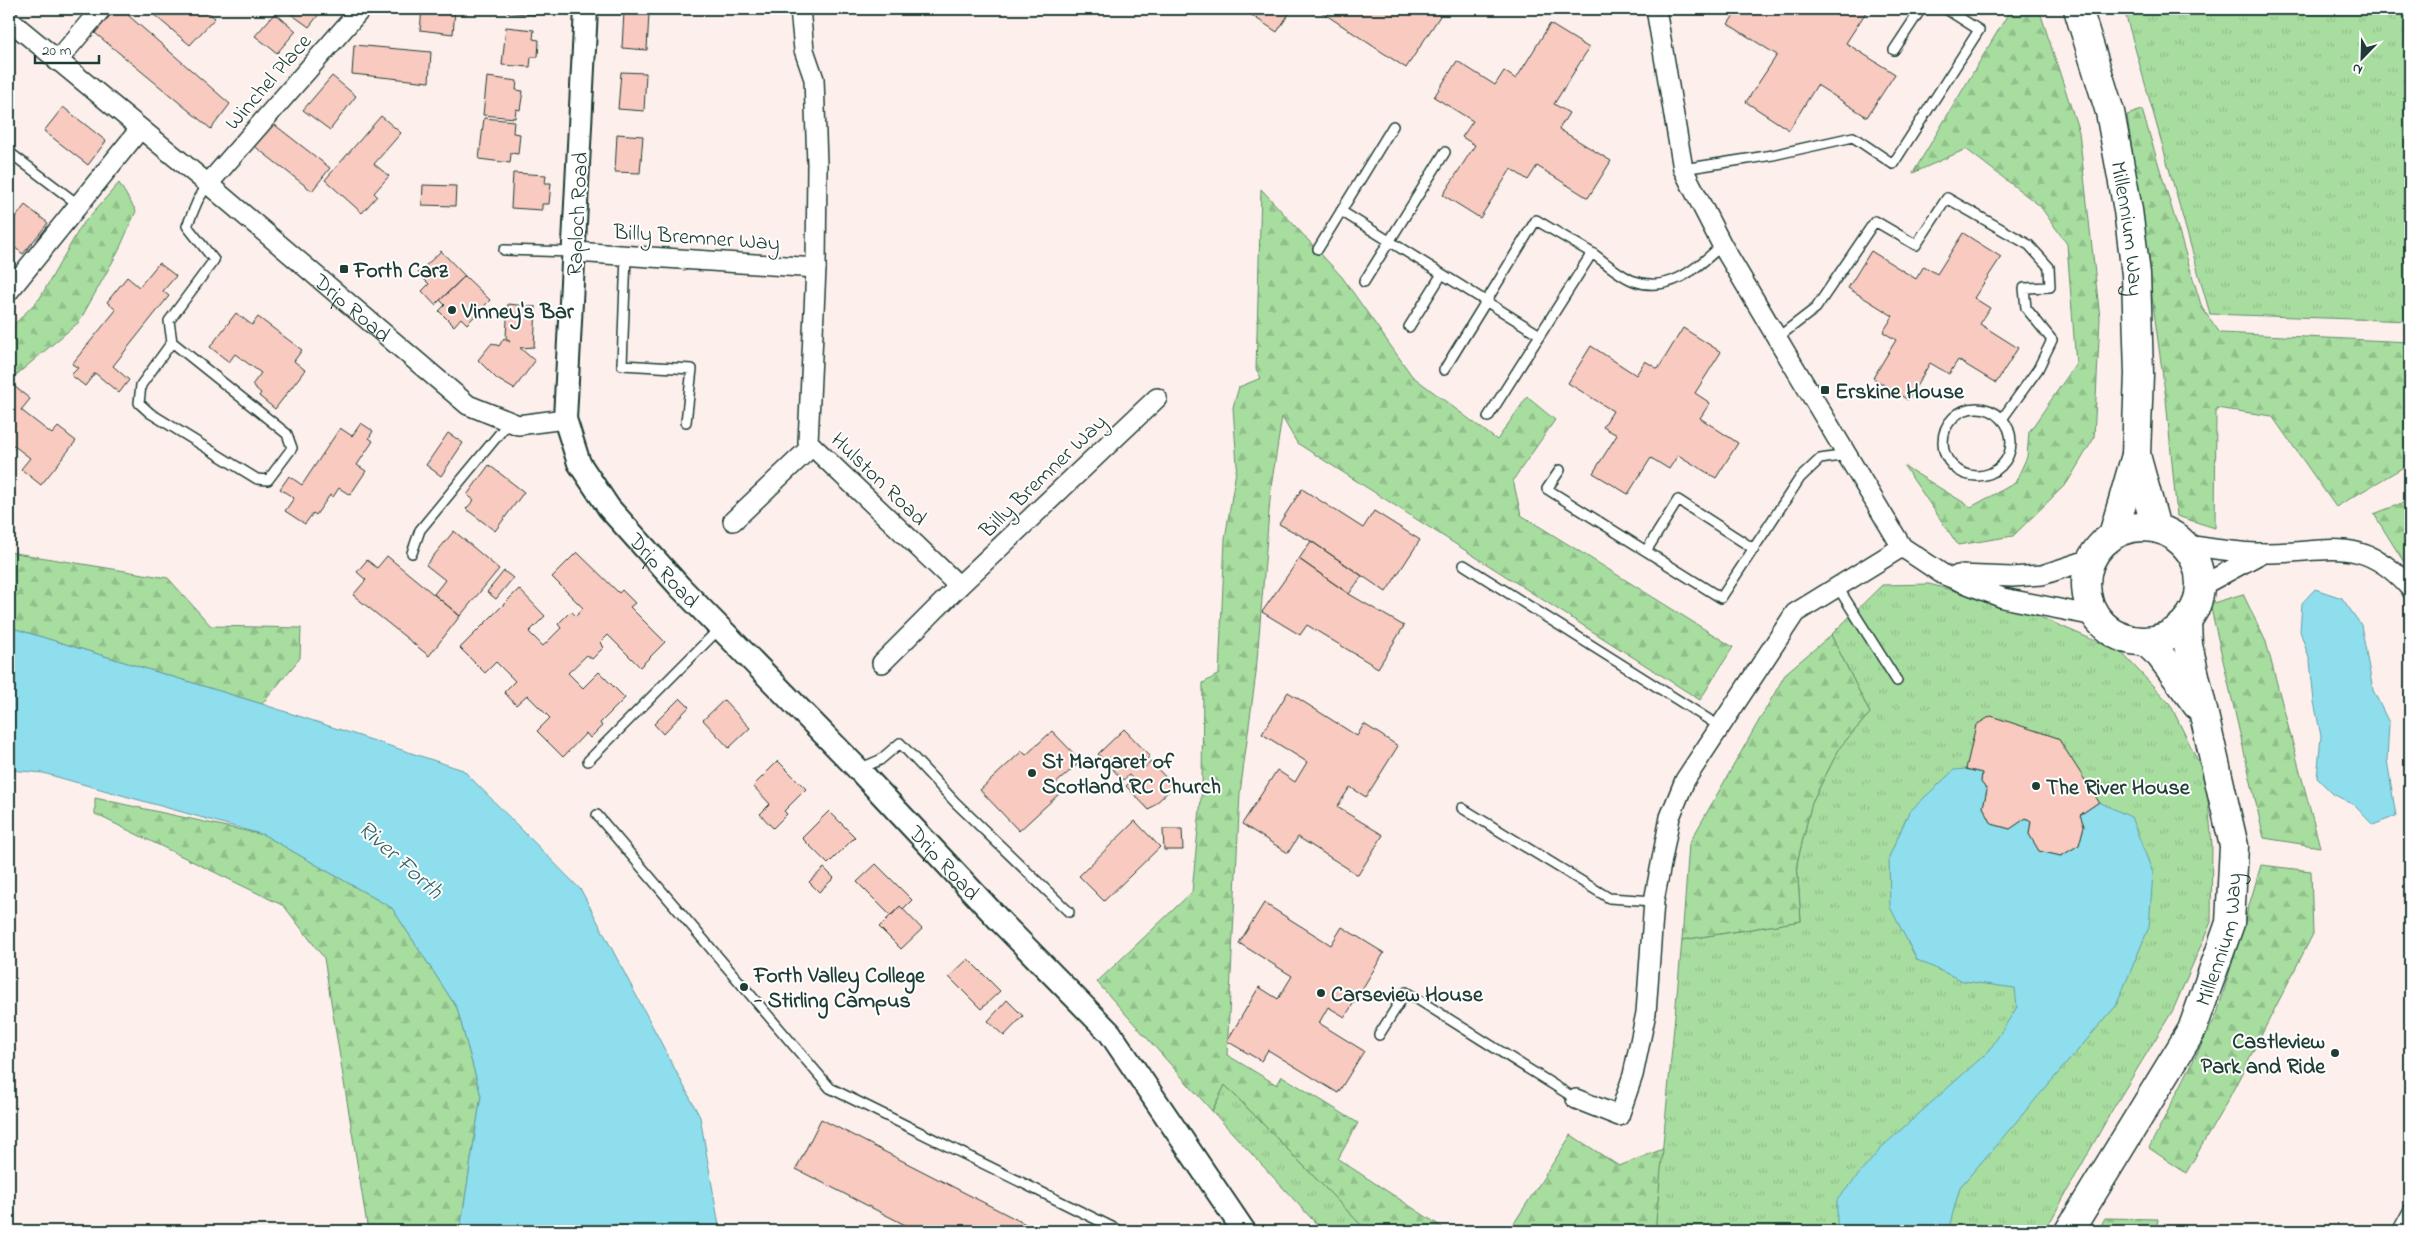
<svg xmlns="http://www.w3.org/2000/svg" width="2419" height="1240" viewBox="0 0 2419 1240" font-family="'Indie Flower',sans-serif">
<defs>
<pattern id="grass-tufts" width="24" height="20" patternUnits="userSpaceOnUse" patternTransform="scale(1.25)"><rect width="24" height="20" fill="#a8dda0"/><path d="M3 7l-1-3M5 7V3M7 7l1-3M15 17l-1-3M17 17v-4M19 17l1-3" fill="none" stroke="#90bf8a"/></pattern>
<pattern id="forest-firs" width="22" height="20" patternUnits="userSpaceOnUse" patternTransform="scale(1.25)"><rect width="22" height="20" fill="#a8dda0"/><path d="M5 1l3.5 6h-7zM16 11l3.5 6h-7z" fill="#90bf8a"/></pattern>
</defs>
<rect width="100%" height="100%" fill="#fdefec"/>
<filter id="ink" filterUnits="userSpaceOnUse"><feTurbulence type="fractalNoise" baseFrequency=".02" numOctaves="2"/><feDisplacementMap in="SourceGraphic" scale="10" xChannelSelector="R" yChannelSelector="G"/><feConvolveMatrix kernelMatrix="1 2 1 2 8 2 1 2 1" color-interpolation-filters="sRGB"/></filter>
<g filter="url(#ink)">
<path fill="url(#grass-tufts)" stroke="#648d6a" d="M 2124,9 L 2410,9 L 2410,321 L 2210,314 Z
M 1929,584 L 2024,610 L 2121,652 L 2170,704 L 2206,778 L 2212,845 L 2211,922 L 2173,1010 L 2111,1112 L 2045,1231 L 1655,1231 L 1682,940 L 1801,921 L 1797,863 L 1812,802 L 1840,747 L 1870,713 L 1831,635 L 1882,585 Z
M 1225,1085 L 1367,1231 L 1323,1231 L 1212,1111 Z"/>
<path fill="url(#forest-firs)" stroke="#648d6a" d="M 2011,9 L 2039,9 L 2079,132 L 2100,318 L 2094,438 L 2067,483 L 2013,536 L 1958,545 L 1904,466 L 1971,507 L 2015,483 L 2027,457 L 2029,432 L 2076,364 L 2067,244 L 2040,206 L 1966,149 L 1913,173 Z
M 2142,110 L 2202,308 L 2220,333 L 2410,342 L 2410,458 L 2407,465 L 2336,507 L 2272,416 L 2216,408 L 2215,528 L 2177,516 L 2166,399 L 2127,115 Z
M 119,183 L 136,211 L 118,252 L 79,322 L 9,381 L 9,330 L 40,298 L 81,226 Z
M 1261,189 L 1342,277 L 1412,376 L 1497,440 L 1527,397 L 1555,420 L 1513,480 L 1521,515 L 1733,647 L 1700,700 L 1297,443 L 1282,417 L 1271,487 L 1256,673 L 1240,793 L 1227,1055 L 1277,1085 L 1282,1076 L 1358,1123 L 1338,1159 L 1448,1231 L 1367,1231 L 1225,1085 L 1212,1111 L 1097,982 L 1192,892 L 1202,788 L 1203,683 L 1219,674 L 1225,539 L 1237,465 L 1233,407 L 1239,387 L 1261,378 L 1256,369 Z
M 2410,500 L 2410,572 L 2374,514 Z
M 9,552 L 168,578 L 211,626 L 301,628 L 300,658 L 262,704 L 9,627 Z
M 2243,594 L 2266,642 L 2320,847 L 2264,838 L 2210,604 Z
M 1831,635 L 1870,713 L 1840,747 L 1812,802 L 1797,863 L 1801,921 L 1682,940 L 1689,844 L 1786,673 Z
M 95,798 L 264,835 L 392,908 L 457,1008 L 481,1096 L 460,1231 L 368,1231 L 324,958 L 284,906 L 95,814 Z
M 2261,865 L 2311,871 L 2313,934 L 2228,1100 L 2186,1173 L 2149,1148 L 2217,1014 Z
M 1571,1135 L 1619,1166 L 1663,1149 L 1655,1231 L 1509,1231 Z
M 2105,1218 L 2158,1219 L 2156,1231 L 2098,1231 Z"/>
<path fill="#8fdeed" stroke="#629ea3" d="M 2315,589 L 2342,598 L 2361,625 L 2373,690 L 2389,723 L 2387,760 L 2396,816 L 2373,825 L 2354,805 L 2333,794 L 2317,778 L 2321,736 L 2314,702 L 2310,661 L 2300,631 L 2302,603 Z
M 9,627 L 262,704 L 463,770 L 581,890 L 700,1117 L 720,1231 L 460,1231 L 481,1096 L 457,1008 L 392,908 L 264,835 L 43,773 L 9,770 Z
M 1966,769 L 1982,773 L 1981,782 L 1987,790 L 1983,807 L 1992,824 L 2010,829 L 2026,818 L 2031,821 L 2029,834 L 2039,851 L 2061,856 L 2079,845 L 2084,826 L 2080,815 L 2099,802 L 2131,817 L 2153,873 L 2149,927 L 2116,1006 L 1960,1187 L 1948,1231 L 1837,1231 L 1837,1200 L 1884,1145 L 1989,1051 L 2017,1007 L 2015,988 L 1963,981 L 1917,960 L 1890,907 L 1889,857 L 1909,812 L 1954,770 Z"/>
<path fill="#f9cabf" stroke="#1f3d34" d="M 116,9 L 121,9 L 230,104 L 211,129 L 95,33 Z
M 159,9 L 204,9 L 215,18 L 190,45 L 153,14 Z
M 284,9 L 323,9 L 309,27 Z
M 422,9 L 455,9 L 453,34 L 420,30 Z
M 508,9 L 536,9 L 535,15 L 507,12 Z
M 1242,9 L 1292,9 L 1277,32 Z
M 1317,9 L 1429,9 L 1440,16 L 1406,68 Z
M 1738,9 L 1800,9 L 1806,13 L 1808,9 L 1868,9 L 1846,43 L 1895,74 L 1867,117 L 1817,85 L 1789,130 L 1746,102 L 1777,55 L 1728,24 Z
M 624,11 L 649,13 L 647,50 L 622,48 Z
M 275,13 L 296,31 L 277,53 L 255,36 Z
M 1550,24 L 1589,48 L 1554,104 L 1569,113 L 1559,129 L 1611,161 L 1588,198 L 1537,166 L 1528,180 L 1511,169 L 1480,218 L 1443,195 L 1475,145 L 1462,137 L 1473,121 L 1434,97 L 1457,61 L 1495,85 L 1504,71 L 1516,79 Z
M 506,27 L 534,30 L 533,39 L 539,40 L 538,57 L 531,57 L 530,67 L 502,65 Z
M 354,45 L 431,52 L 429,82 L 352,74 Z
M 621,72 L 646,73 L 644,111 L 618,109 Z
M 332,76 L 356,96 L 330,130 L 303,110 Z
M 487,77 L 517,81 L 516,90 L 523,91 L 520,110 L 516,109 L 515,118 L 483,115 Z
M 63,107 L 106,141 L 88,165 L 44,131 Z
M 381,116 L 401,133 L 374,164 L 389,176 L 374,193 L 377,196 L 362,213 L 325,180 Z
M 484,118 L 514,121 L 513,133 L 520,134 L 518,154 L 511,153 L 510,163 L 479,159 Z
M 271,122 L 330,168 L 312,191 L 253,145 Z
M 617,134 L 643,136 L 640,173 L 615,172 Z
M 513,173 L 546,175 L 545,183 L 551,183 L 549,204 L 542,204 L 542,210 L 511,208 Z
M 423,185 L 456,186 L 455,206 L 422,205 Z
M 25,205 L 48,223 L 23,254 L 9,243 L 9,226 Z
M 1963,233 L 2001,257 L 1974,298 L 1990,308 L 1980,324 L 2018,348 L 1996,383 L 1958,360 L 1949,374 L 1930,363 L 1908,400 L 1873,378 L 1896,340 L 1883,332 L 1893,316 L 1848,288 L 1871,251 L 1916,279 L 1924,266 L 1937,274 Z
M 441,251 L 465,276 L 435,305 L 422,291 L 429,284 L 418,273 Z
M 159,263 L 176,276 L 163,291 L 169,296 L 113,366 L 129,380 L 119,393 L 95,373 L 85,386 L 71,375 L 78,368 L 72,364 L 116,310 L 107,302 L 127,277 L 139,287 Z
M 465,276 L 490,300 L 467,324 L 461,318 L 454,326 L 439,311 L 445,305 L 440,300 Z
M 508,304 L 536,307 L 534,347 L 520,348 L 535,361 L 514,389 L 497,379 L 478,360 L 492,343 L 499,346 L 504,338 L 510,342 L 506,337 Z
M 236,313 L 252,325 L 258,317 L 302,350 L 294,361 L 305,370 L 275,409 L 259,396 L 261,393 L 252,385 L 261,373 L 235,354 L 229,362 L 210,347 Z
M 1683,328 L 1721,352 L 1695,393 L 1710,403 L 1700,418 L 1738,443 L 1716,478 L 1678,455 L 1669,469 L 1651,458 L 1628,494 L 1593,473 L 1617,435 L 1603,427 L 1613,411 L 1568,383 L 1591,346 L 1636,375 L 1645,361 L 1658,369 Z
M 9,382 L 30,399 L 21,410 L 52,434 L 58,427 L 76,441 L 41,485 L 21,469 L 30,458 L 9,442 Z
M 361,423 L 373,431 L 369,438 L 373,441 L 357,465 L 366,471 L 350,495 L 339,488 L 333,497 L 330,495 L 316,515 L 313,513 L 305,524 L 285,511 L 294,498 L 280,489 L 289,476 L 302,485 L 340,428 L 352,436 Z
M 448,433 L 463,443 L 441,476 L 426,465 Z
M 489,465 L 524,492 L 495,531 L 466,509 L 474,500 L 467,495 Z
M 1302,489 L 1363,528 L 1374,511 L 1420,540 L 1386,592 L 1311,541 L 1279,524 Z
M 454,531 L 499,569 L 460,616 L 434,594 L 445,580 L 426,565 Z
M 1311,541 L 1362,576 L 1349,594 L 1299,559 Z
M 577,552 L 619,593 L 622,590 L 635,603 L 630,607 L 665,642 L 640,667 L 608,635 L 600,643 L 604,647 L 592,659 L 587,655 L 568,673 L 583,688 L 599,672 L 625,698 L 600,723 L 602,726 L 590,738 L 586,733 L 563,757 L 537,731 L 550,718 L 527,695 L 516,705 L 504,692 L 515,681 L 496,662 L 485,673 L 460,648 L 519,589 L 545,616 L 529,632 L 543,646 L 561,628 L 558,624 L 571,611 L 576,616 L 583,608 L 552,577 Z
M 387,556 L 460,616 L 429,656 L 353,595 L 366,580 L 357,572 L 367,560 L 377,568 Z
M 1299,559 L 1349,594 L 1404,626 L 1378,668 L 1307,625 L 1300,635 L 1262,612 Z
M 504,571 L 513,578 L 496,599 L 487,592 Z
M 1288,692 L 1357,736 L 1364,724 L 1398,746 L 1366,797 L 1350,787 L 1337,807 L 1383,835 L 1358,875 L 1298,837 L 1288,853 L 1242,824 L 1277,770 L 1295,782 L 1307,762 L 1262,734 Z
M 680,698 L 689,707 L 663,734 L 654,724 Z
M 724,700 L 750,728 L 729,748 L 703,720 Z
M 1991,716 L 2058,738 L 2099,802 L 2080,815 L 2084,826 L 2079,845 L 2061,856 L 2039,851 L 2029,834 L 2031,821 L 2026,818 L 2010,829 L 1992,824 L 1983,807 L 1987,790 L 1981,782 L 1982,773 L 1966,769 L 1976,725 Z
M 1124,729 L 1150,756 L 1141,765 L 1144,768 L 1151,762 L 1174,786 L 1149,810 L 1126,786 L 1133,779 L 1129,775 L 1123,780 L 1098,754 Z
M 1052,731 L 1081,761 L 1053,786 L 1060,793 L 1019,831 L 980,790 L 1022,751 L 1026,755 Z
M 778,761 L 806,789 L 784,811 L 787,814 L 773,828 L 760,814 L 770,804 L 753,786 Z
M 829,811 L 855,837 L 828,864 L 802,838 Z
M 1135,821 L 1160,847 L 1104,901 L 1079,876 Z
M 1163,829 L 1182,829 L 1183,850 L 1164,850 Z
M 876,864 L 912,900 L 903,909 L 900,906 L 891,916 L 857,882 Z
M 824,868 L 834,878 L 819,892 L 809,882 Z
M 1264,903 L 1331,945 L 1342,927 L 1384,953 L 1345,1017 L 1328,1007 L 1319,1023 L 1364,1051 L 1338,1093 L 1268,1050 L 1261,1061 L 1227,1041 L 1259,987 L 1278,999 L 1292,976 L 1239,943 Z
M 900,906 L 922,929 L 901,949 L 879,927 Z
M 968,959 L 1000,991 L 981,1009 L 949,977 Z
M 1007,1000 L 1023,1016 L 1004,1036 L 988,1021 Z
M 821,1119 L 1039,1231 L 917,1231 L 796,1169 Z"/>
<g fill="none" stroke-linecap="round" stroke-linejoin="round">
<g stroke="#1f3d34" stroke-width="12">
<path id="service" d="M 1894,50 L 1921,9
M 9,152 L 79,205
M 1683,169 L 1773,155 L 1853,137 L 1893,164 L 1979,30 L 1946,9
M 1341,211 L 1540,335 L 1592,253 C 1605,262 1620,276 1634,281 C 1670,294 1698,267 1722,245
M 1318,249 L 1393,126
M 504,250 L 572,252
M 626,255 L 622,365 L 692,369 L 686,422
M 1364,282 L 1445,152
M 1409,327 L 1442,274
M 1777,338 L 1816,308 L 1875,221 L 1916,245 L 1947,198 L 2029,245 L 2049,267 L 2050,287 L 2024,288 L 2026,308 L 2052,340 L 2038,369 L 2002,419
M 172,342 L 141,385 L 139,403 L 150,413 L 257,479 L 268,480 L 292,448 L 287,434 L 172,342 L 169,321 L 214,260 L 187,226 L 198,200 L 208,184
M 1444,370 L 1536,220 L 1592,253
M1943 442a34 34 0 1 1 68 0a34 34 0 1 1-68 0Z
M 1488,417 L 1540,335
M 1560,470 L 1547,489 L 1721,598 L 1800,478 L 1820,459 L 1847,455
M 1646,551 L 1678,500 L 1754,549
M 412,553 L 420,530 L 509,422
M 1464,565 L 1719,726
M 1837,586 L 1897,681
M 588,761 L 720,628
M 859,769 L 880,760 L 900,743 L 956,803 L 1069,912
M 1462,808 L 1609,898 L 1654,901
M 597,815 L 830,1088 L 1120,1231
M 1379,1035 L 1406,992 L 1576,1099
M 2397,1231 L 2410,1207"/>
</g>
<g stroke="#1f3d34" stroke-width="22">
<g id="minor">
<path d="M 800,9 L 804,50 L 814,79 L 817,164 L 816,268 L 808,442 L 959,586"/>
<path d="M 1656,9 L 1683,169 L 1722,245 L 1777,338 L 1902,547 L 1944,575 L 2003,598 L 2095,616"/>
<path id="s1" d="M 9,20 L 208,184 L 468,405 L 518,425 L 565,419"/>
<path d="M 57,61 L 101,9"/>
<path d="M 208,184 L 361,9"/>
<path d="M 575,252 L 816,268"/>
<path d="M 9,291 L 140,129"/>
<path d="M 733,521 L 812,446"/>
<path d="M 2186,545 C 2211,548 2237,553 2262,553 C 2326,554 2361,532 2410,588"/>
<path d="M 1958,575 L 2012,577 L 2042,575 L 2091,559"/>
<path d="M 2201,586 L 2262,553"/>
<path d="M 882,663 L 959,586 L 1157,398"/>
<path d="M 1576,1099 L 1619,1116 L 1633,1075 L 1646,1013 L 1654,901 L 1670,817 L 1685,780 L 1795,613 L 1902,547"/>
</g>
</g>
<g stroke="#1f3d34" stroke-width="26">
<g id="tertiary">
<path id="s2" d="M 586,9 L 565,419 L 579,463 L 609,508 L 680,587 L 858,769 L 1002,923 L 1110,1033 L 1244,1231"/>
</g>
</g>
<g stroke="#1f3d34" stroke-width="31">
<g id="primary">
<path id="s3" d="M 2078,9 L 2110,112 L 2128,210 L 2136,274 L 2139,374 L 2136,455 L 2113,535"/>
<path d="M 2136,455 L 2156,528"/>
<circle cx="2143" cy="584" r="57"/>
<path d="M 2146,642 L 2160,655 L 2197,705"/>
<path id="s4" d="M 2069,1231 L 2192,1030 L 2230,923 L 2234,846 L 2188,645 L 2187,622"/>
</g>
</g>
<use href="#service" stroke="#fff" stroke-width="9"/>
<use href="#minor" stroke="#fff" stroke-width="19"/>
<use href="#tertiary" stroke="#fff" stroke-width="22"/>
<use href="#primary" stroke="#fff" stroke-width="28"/>
</g>
</g>
<g fill="#1f3d34" stroke="#fff" stroke-width="2">
<rect x="339" y="264" width="10" height="10" rx="2.5"/>
<circle cx="452" cy="310" r="5"/>
<rect x="1820" y="385" width="10" height="10" rx="2.5"/>
<circle cx="1032" cy="773" r="5"/>
<circle cx="2036" cy="786" r="5"/>
<circle cx="744" cy="987" r="5"/>
<circle cx="1321" cy="993" r="5"/>
<circle cx="2335" cy="1053" r="5"/>
</g>
<g text-anchor="middle" stroke-width="4" stroke-linejoin="round" paint-order="stroke">
<g font-size="22" fill="#1f3d34" stroke="#fff">
<text transform="translate(267 81) rotate(-49)" y="8">Winchel Place</text>
<text transform="translate(576 214) rotate(-87)" y="8">Raploch Road</text>
<text dy="8" stroke="none"><textPath href="#s3" startOffset="226">Millennium Way</textPath></text>
<text transform="translate(697 236) rotate(4)" y="8">Billy Bremner Way</text>
<text dy="8" stroke="none"><textPath href="#s1" startOffset="448">Drip Road</textPath></text>
<text transform="translate(1042 475) rotate(-44)" y="8">Billy Bremner Way</text>
<text transform="translate(880 478) rotate(44)" y="8">Hulston Road</text>
<text dy="8" stroke="none"><textPath href="#s2" startOffset="594">Drip Road</textPath></text>
<text dy="8" stroke="none"><textPath href="#s2" startOffset="999">Drip Road</textPath></text>
<text dy="8" stroke="none"><textPath href="#s4" startOffset="331">Millennium Way</textPath></text>
</g>
<g font-size="22" font-weight="bold" fill="#1f3d34" stroke="#fff" text-anchor="start">
<text x="354" y="277">Forth Carz</text>
<text x="462" y="318">Vinney's Bar</text>
<text x="1835" y="398">Erskine House</text>
<text x="1042" y="768">St Margaret of<tspan x="1042" dy="25">Scotland RC Church</tspan></text>
<text x="2046" y="794">The River House</text>
<text x="754" y="982">Forth Valley College<tspan x="754" dy="25">- Stirling Campus</tspan></text>
<text x="1331" y="1001">Carseview House</text>
<text x="2325" y="1048" text-anchor="end">Castleview<tspan x="2325" dy="25">Park and Ride</tspan></text>
</g>
<g font-size="24" font-style="italic" fill="#3b6562" stroke="#fff">
<text transform="translate(401 859) rotate(42)" y="8">River Forth</text>
</g>
</g>
<rect width="2419" height="1240" fill="none" stroke="#fff" stroke-width="30"/>
<rect x="15" y="15" width="2389" height="1210" fill="none" stroke="#1f3d34" stroke-width="2" filter="url(#ink)"/>
<g transform="translate(2362 58) rotate(203)" stroke="#ffffff" stroke-width="4" paint-order="stroke">
<path d="M0-4L9 19L0 12L-9 19Z" fill="#1f3d34"/>
<text y="-8" font-size="14" font-weight="bold" text-anchor="middle" fill="#1f3d34">N</text>
</g>
<path d="M35 55v8h64v-8" fill="none" stroke="#1f3d34" stroke-width="2.5"/>
<text x="42" y="55" font-size="15" fill="#1f3d34" stroke="#ffffff" stroke-width="4" paint-order="stroke">20 m</text>
</svg>
